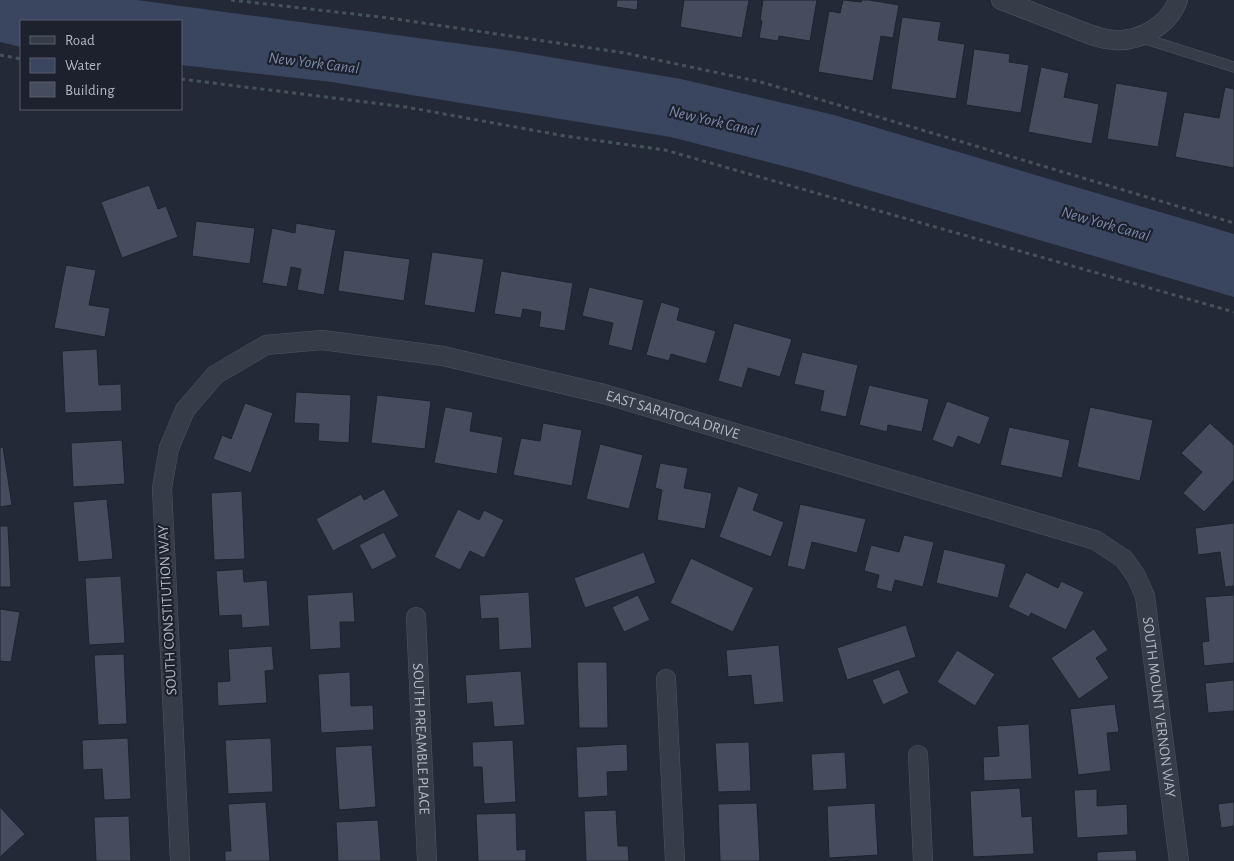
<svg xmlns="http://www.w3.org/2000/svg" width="1234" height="861" viewBox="0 0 1234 861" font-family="'Alegreya Sans',sans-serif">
<rect width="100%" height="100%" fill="#242938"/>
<path fill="#3a4560" d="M 0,0 L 137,0 L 513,51 L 681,79 L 834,115 L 1234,234 L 1234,297 L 810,173 L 671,137 L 332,82 L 181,65 L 181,21 L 21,21 L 21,47 L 0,42 Z"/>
<path fill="#454c5d" stroke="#1e232f" d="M 617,0 L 638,0 L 637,10 L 616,7 Z
M 684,0 L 749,0 L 742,38 L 680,27 Z
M 763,0 L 817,0 L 810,41 L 779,36 L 778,41 L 759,38 L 762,21 L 760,20 Z
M 843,0 L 861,2 L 862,0 L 869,0 L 899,5 L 893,38 L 881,36 L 873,81 L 818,72 L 829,11 L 840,13 Z
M 902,17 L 941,22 L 938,40 L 965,44 L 956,99 L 891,89 Z
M 974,49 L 1010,54 L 1009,62 L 1029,65 L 1021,113 L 966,105 Z
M 1041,67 L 1069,73 L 1064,97 L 1099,104 L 1092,144 L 1028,132 Z
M 1116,83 L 1168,92 L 1158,147 L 1107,139 Z
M 1225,87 L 1234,89 L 1234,168 L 1175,157 L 1184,112 L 1219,118 Z
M 149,185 L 158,209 L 166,206 L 178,237 L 122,258 L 101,202 Z
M 196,221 L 255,228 L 250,264 L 192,256 Z
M 296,223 L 336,230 L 324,295 L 297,290 L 301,269 L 291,267 L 287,287 L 262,283 L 272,228 L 295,233 Z
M 344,250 L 410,259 L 404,301 L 338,291 Z
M 432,252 L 484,259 L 475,313 L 424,305 Z
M 66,265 L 96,270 L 89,305 L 110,308 L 105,337 L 54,328 Z
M 501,271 L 573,283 L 565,331 L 539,327 L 541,312 L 523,309 L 521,318 L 494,314 Z
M 589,287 L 644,300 L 632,351 L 608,345 L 613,323 L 582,316 Z
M 661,302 L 680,308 L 677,320 L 716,331 L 706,364 L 671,354 L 669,361 L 646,355 Z
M 734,323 L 792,339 L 780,377 L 748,368 L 742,388 L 718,381 Z
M 97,349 L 99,385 L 121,384 L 122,411 L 65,413 L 62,351 Z
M 802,352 L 858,365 L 846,417 L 820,411 L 824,391 L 794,384 Z
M 869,385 L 929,399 L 922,432 L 888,425 L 887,432 L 859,425 Z
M 296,392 L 351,395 L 349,443 L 318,441 L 319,424 L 294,423 Z
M 377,395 L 431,401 L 425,449 L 371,443 Z
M 947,401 L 990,417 L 980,445 L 958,436 L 953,448 L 932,440 Z
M 245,403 L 273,413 L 251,473 L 213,459 L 222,435 L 231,439 Z
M 445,407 L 473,412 L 470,431 L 503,437 L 497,474 L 434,463 Z
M 1090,407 L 1153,420 L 1140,481 L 1077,467 Z
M 543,423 L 582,430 L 572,486 L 513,475 L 521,438 L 540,441 Z
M 1210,423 L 1234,445 L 1234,480 L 1204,512 L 1183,493 L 1202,472 L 1181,453 Z
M 1009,427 L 1070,440 L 1062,478 L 1000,465 Z
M 122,440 L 125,484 L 73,487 L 71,443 Z
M 600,444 L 643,455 L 629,509 L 586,499 Z
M 3,447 L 12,505 L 0,507 L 0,448 Z
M 660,463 L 688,468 L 684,488 L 712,493 L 705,529 L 657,520 L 662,490 L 655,488 Z
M 738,486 L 759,494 L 753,510 L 784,522 L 771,557 L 719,537 Z
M 384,489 L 399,516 L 333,551 L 316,519 L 361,494 L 364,500 Z
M 242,491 L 245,559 L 214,560 L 211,493 Z
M 107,499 L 113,559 L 78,562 L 73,502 Z
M 800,504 L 866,519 L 857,553 L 812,542 L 805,570 L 787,566 Z
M 458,509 L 479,520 L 484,510 L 504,520 L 484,558 L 470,551 L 460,570 L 434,557 Z
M 1234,523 L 1234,586 L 1225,587 L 1220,552 L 1198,555 L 1195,528 Z
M 0,526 L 8,526 L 11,587 L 0,587 Z
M 384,532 L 397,557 L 372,570 L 359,545 Z
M 904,535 L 934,542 L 923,587 L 895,580 L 892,592 L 876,588 L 879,575 L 864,571 L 871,545 L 899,552 Z
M 944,549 L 1006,564 L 998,598 L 936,583 Z
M 644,552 L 656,583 L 585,608 L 574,578 Z
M 691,558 L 754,588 L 733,632 L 670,603 Z
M 243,569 L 244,582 L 267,580 L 270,626 L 242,628 L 241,615 L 219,616 L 216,571 Z
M 1026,572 L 1058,588 L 1061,581 L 1084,592 L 1066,630 L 1031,613 L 1029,617 L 1008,607 Z
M 121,576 L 125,643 L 89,645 L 85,578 Z
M 353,592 L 355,622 L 340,622 L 341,648 L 310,650 L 307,595 Z
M 529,592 L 532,648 L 499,650 L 498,618 L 481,619 L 479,595 Z
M 638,595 L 650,620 L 624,632 L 612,607 Z
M 1234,595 L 1234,663 L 1204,666 L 1202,642 L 1209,641 L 1205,597 Z
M 0,609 L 20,612 L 11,662 L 0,661 Z
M 906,625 L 916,657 L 847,680 L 837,648 Z
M 1094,629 L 1108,650 L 1096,658 L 1109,678 L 1079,699 L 1051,658 Z
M 779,645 L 784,702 L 754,705 L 751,675 L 728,677 L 726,650 Z
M 272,646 L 274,670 L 265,671 L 267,703 L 218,706 L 217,682 L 230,681 L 228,649 Z
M 957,650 L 995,674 L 975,706 L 937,682 Z
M 124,654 L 127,724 L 98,725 L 94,655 Z
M 577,662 L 607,662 L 608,728 L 579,728 Z
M 899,669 L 909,693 L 883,705 L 872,680 Z
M 521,671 L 525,725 L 494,727 L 492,702 L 467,704 L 465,675 Z
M 350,672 L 351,706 L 373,705 L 374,730 L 321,733 L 318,674 Z
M 1234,680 L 1234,718 L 1233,711 L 1208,713 L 1205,683 Z
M 1115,704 L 1119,732 L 1107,733 L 1111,771 L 1078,775 L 1070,709 Z
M 1029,724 L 1032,779 L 984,781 L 983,757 L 999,756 L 997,726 Z
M 128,738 L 131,799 L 104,800 L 102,769 L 83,770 L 82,740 Z
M 271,738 L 273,792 L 228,794 L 225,740 Z
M 513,740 L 516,802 L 484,804 L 482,767 L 473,767 L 472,742 Z
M 749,742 L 751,791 L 718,792 L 715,743 Z
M 627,744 L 628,771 L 607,772 L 608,796 L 578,798 L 576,747 Z
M 372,745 L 376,807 L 339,810 L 335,747 Z
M 845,752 L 847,789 L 813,791 L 811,754 Z
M 1020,788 L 1022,817 L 1032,816 L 1034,854 L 973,857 L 970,791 Z
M 1097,789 L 1097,806 L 1127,804 L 1128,835 L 1077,838 L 1074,790 Z
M 266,802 L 270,861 L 225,861 L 225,851 L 231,851 L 228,804 Z
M 1234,802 L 1234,826 L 1221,828 L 1218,804 Z
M 757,803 L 760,861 L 720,861 L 718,804 Z
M 875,803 L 878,855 L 829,858 L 827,806 Z
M 0,807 L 25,834 L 0,857 Z
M 616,810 L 618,846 L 628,846 L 629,861 L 586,861 L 584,811 Z
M 516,813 L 517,850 L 526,849 L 526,861 L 478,861 L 476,814 Z
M 129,816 L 131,861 L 96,861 L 94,817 Z
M 378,820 L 381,861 L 338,861 L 336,822 Z
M 1136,850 L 1137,861 L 1097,861 L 1097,852 Z"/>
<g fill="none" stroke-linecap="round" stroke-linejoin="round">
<g stroke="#4f5460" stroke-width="11">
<path id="service" d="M 1139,37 L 1234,67"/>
</g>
<g stroke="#4f5460" stroke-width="20">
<g id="minor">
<path d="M 1001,0 C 1023,8 1044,17 1066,25 C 1081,31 1097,39 1114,40 C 1140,42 1169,25 1178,0"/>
<path id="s1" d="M 416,617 L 427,861"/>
<path d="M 666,679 L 675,861"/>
<path d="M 918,755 L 923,861"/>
<path id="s2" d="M 180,861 L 162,488 L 169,448 L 185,410 L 215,375 L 266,345 L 322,340 L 443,356 L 604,394 L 1095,540 L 1124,559 L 1136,576 L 1145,596 L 1179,861"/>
</g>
</g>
<path stroke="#455358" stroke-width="3" stroke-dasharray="4 4" stroke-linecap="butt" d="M 231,0 L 389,18 L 625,53 L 761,82 L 1234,223
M 0,55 L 21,59
M 181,79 L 406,107 L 565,136 L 665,150 L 1234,312"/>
<use href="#service" stroke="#373c49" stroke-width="10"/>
<use href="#minor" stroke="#373c49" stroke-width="19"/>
</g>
<g text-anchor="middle" stroke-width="4.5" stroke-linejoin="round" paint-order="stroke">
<g font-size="15" fill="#b2b7c5" stroke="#1c212d">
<text dy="5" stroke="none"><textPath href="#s2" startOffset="976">EAST SARATOGA DRIVE</textPath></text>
<text transform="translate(167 610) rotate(-93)" y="5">SOUTH CONSTITUTION WAY</text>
<text dy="5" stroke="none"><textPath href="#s2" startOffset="1606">SOUTH MOUNT VERNON WAY</textPath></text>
<text dy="5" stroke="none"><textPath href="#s1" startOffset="122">SOUTH PREAMBLE PLACE</textPath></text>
</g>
<g font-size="16" font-style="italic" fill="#7c89aa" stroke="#1c212d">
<text transform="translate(314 62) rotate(7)" y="6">New York Canal</text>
<text transform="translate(714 120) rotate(13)" y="6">New York Canal</text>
<text transform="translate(1106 223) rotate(16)" y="6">New York Canal</text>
</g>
</g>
<rect x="20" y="20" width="162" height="90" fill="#1c212d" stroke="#585d6a"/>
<rect x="30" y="36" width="25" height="8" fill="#373c49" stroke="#585d6a"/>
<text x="65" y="45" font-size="15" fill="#b2b7c5">Road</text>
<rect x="30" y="58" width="25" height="15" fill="#3a4560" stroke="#585d6a"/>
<text x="65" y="70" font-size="15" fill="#b2b7c5">Water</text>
<rect x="30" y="82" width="25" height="15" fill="#454c5d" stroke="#585d6a"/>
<text x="65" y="95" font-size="15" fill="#b2b7c5">Building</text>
</svg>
